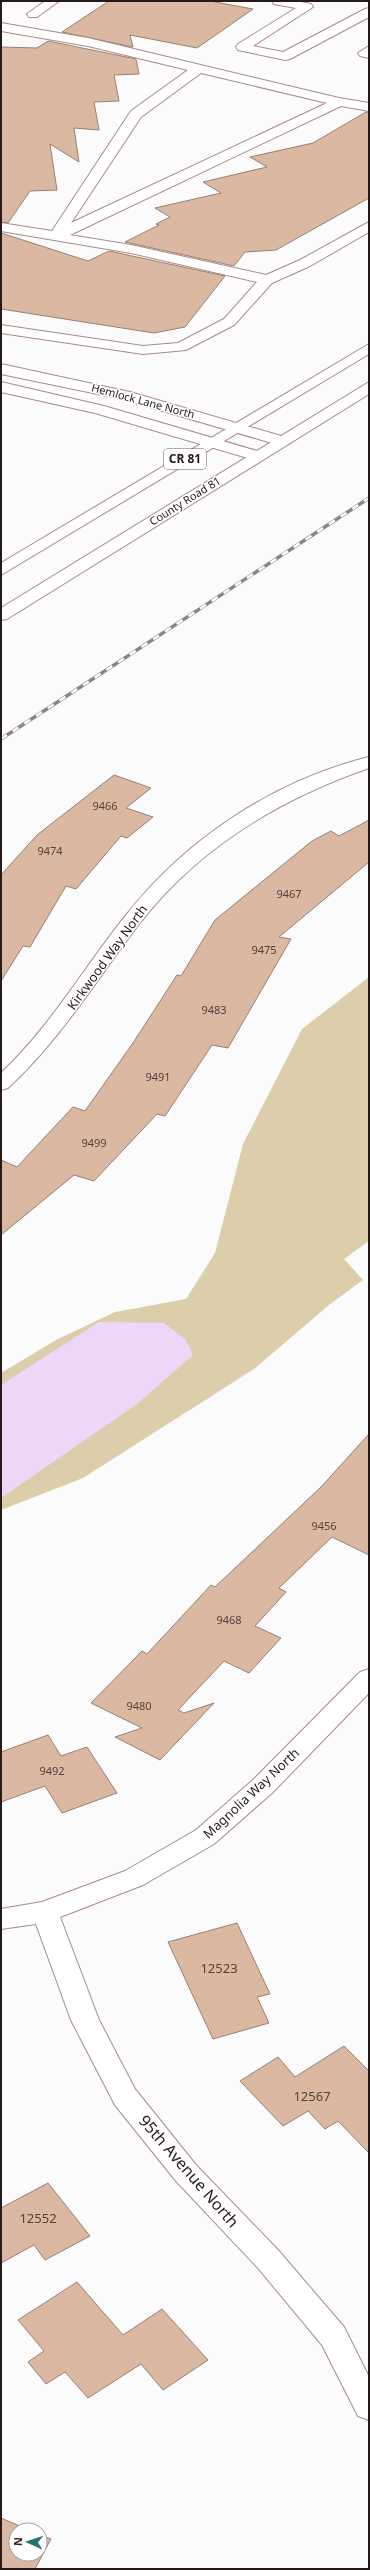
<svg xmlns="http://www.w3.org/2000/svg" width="370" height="2570" viewBox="0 0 370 2570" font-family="'Noto Sans',sans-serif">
<rect width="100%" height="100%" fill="#fbfbfb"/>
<path fill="#dcceaa" d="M 369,977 L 369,1241 L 344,1259 L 363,1280 L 329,1305 L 254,1369 L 83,1478 L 1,1510 L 1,1373 L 56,1340 L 115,1312 L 186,1299 L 215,1253 L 243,1144 L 302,1029 Z"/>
<path fill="#edd7f9" d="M 99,1322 L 164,1323 L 186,1340 L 193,1355 L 137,1404 L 1,1498 L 1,1385 Z"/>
<path fill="#dbb8a2" stroke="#988070" d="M 109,1 L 210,1 L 253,9 L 197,48 L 130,35 L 133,47 L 62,32 Z
M 48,41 L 136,59 L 139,74 L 114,75 L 119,101 L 94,102 L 99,130 L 74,128 L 79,162 L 50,144 L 57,190 L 30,191 L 8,223 L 1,222 L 1,47 L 37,48 Z
M 366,112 L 369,112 L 369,198 L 276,250 L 245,252 L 234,266 L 125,242 L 159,225 L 156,224 L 170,217 L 155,208 L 221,193 L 203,182 L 267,167 L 250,157 L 313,143 Z
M 1,233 L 88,261 L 109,251 L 225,276 L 185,327 L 154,333 L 1,309 Z
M 114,775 L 151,788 L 126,808 L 153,817 L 127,838 L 121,836 L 76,889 L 66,886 L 30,947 L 23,946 L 1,981 L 1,875 L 37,835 Z
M 369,820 L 369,862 L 279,937 L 291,939 L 228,1048 L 212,1045 L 165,1116 L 157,1114 L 94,1181 L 74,1175 L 1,1235 L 1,1160 L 17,1167 L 73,1107 L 85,1111 L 133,1043 L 177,975 L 181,976 L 215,920 L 312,841 L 331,831 L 339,836 Z
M 369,1434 L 369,1555 L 332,1537 L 279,1588 L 286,1592 L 255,1626 L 281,1638 L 249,1673 L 224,1661 L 178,1710 L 184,1713 L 214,1703 L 160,1760 L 115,1737 L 142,1728 L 91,1703 L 142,1651 L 147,1654 L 211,1585 L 215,1587 L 321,1487 Z
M 48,1735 L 61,1756 L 87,1747 L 117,1793 L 62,1813 L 45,1786 L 1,1802 L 1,1752 Z
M 237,1923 L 270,1994 L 257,1997 L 269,2023 L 213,2039 L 168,1942 Z
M 344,2046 L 369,2071 L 369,2153 L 338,2121 L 325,2129 L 308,2111 L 283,2126 L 240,2081 L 278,2057 L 295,2077 Z
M 48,2183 L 90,2236 L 45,2260 L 34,2245 L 1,2263 L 1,2208 Z
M 77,2282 L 123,2335 L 162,2309 L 208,2360 L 163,2390 L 141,2364 L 88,2398 L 65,2372 L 46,2384 L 28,2362 L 44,2351 L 18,2320 Z
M 1,2518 L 29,2530 L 16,2530 L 16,2554 L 40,2554 L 40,2535 L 51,2539 L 35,2569 L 1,2569 Z"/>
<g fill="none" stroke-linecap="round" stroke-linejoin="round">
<g stroke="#a98a88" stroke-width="2">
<path id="minor" d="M 45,1 L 59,1 L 37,17 L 29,17 L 27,14 Z
M 272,1 L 296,1 L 311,4 L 313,7 L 253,46 L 283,52 L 365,9 L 369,8 L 369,17 L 290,59 L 285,60 L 238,50 L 236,47 L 238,44 L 296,8 L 274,4 Z
M 1,23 L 88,38 L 339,98 L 369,103 L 369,111 L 341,106 L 70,235 L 131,245 L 266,275 L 300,260 L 369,222 L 369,232 L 310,266 L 272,283 L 234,325 L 186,350 L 143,354 L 1,333 L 1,325 L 143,346 L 178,343 L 224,319 L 257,282 L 131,253 L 1,231 L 1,223 L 52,231 L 131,111 L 188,70 L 88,46 L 1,31 ZM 201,73 L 327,103 L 71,223 L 141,117 Z
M 369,46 L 369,58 L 360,56 L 358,53 Z
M 1,364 L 130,392 L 288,438 L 290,441 L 282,446 L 122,399 L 1,374 Z
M 1,382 L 104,406 L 264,453 L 266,456 L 258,461 L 95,413 L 1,392 Z
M 369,757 L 369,768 C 280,799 198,848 140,923 C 96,980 61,1039 8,1088 L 1,1090 L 1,1073 C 51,1026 84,967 127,914 C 186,839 275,780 369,757 Z
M 369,1669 L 369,1693 L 272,1793 L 214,1844 L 143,1885 L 60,1917 L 99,2020 L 135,2089 L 196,2165 L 278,2250 L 344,2327 L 369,2377 L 369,2420 L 358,2416 L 322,2345 L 258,2268 L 176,2181 L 115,2105 L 71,2020 L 36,1924 L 1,1929 L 1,1909 L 42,1902 L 125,1871 L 196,1830 L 254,1779 L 360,1672 Z"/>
</g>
<g stroke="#a98a88" stroke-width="2">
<path id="highway" d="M 369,344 L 369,354 L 1,575 L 1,563 Z
M 369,382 L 369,394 L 7,619 L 1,620 L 1,608 Z"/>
</g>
<use href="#minor" fill="#fff" fill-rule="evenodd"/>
<use href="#highway" fill="#fff" fill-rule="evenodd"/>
<g stroke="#8b8584" stroke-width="3.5">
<path id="rail" d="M 1,739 L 369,498"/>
</g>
<use href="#rail" stroke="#fff" stroke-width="2.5" stroke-dasharray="7" stroke-linecap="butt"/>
</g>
<g text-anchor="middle" stroke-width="3" stroke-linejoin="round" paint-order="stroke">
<g font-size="11" fill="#261a19" stroke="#fff">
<text transform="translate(143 401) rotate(15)" y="4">Hemlock Lane North</text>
<text transform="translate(185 501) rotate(-32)" y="4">County Road 81</text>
</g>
<g font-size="11" fill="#53423b">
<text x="105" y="810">9466</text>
<text x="50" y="855">9474</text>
<text x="289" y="898">9467</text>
<text x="264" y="954">9475</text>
<text x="214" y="1014">9483</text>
<text x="158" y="1081">9491</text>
<text x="94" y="1147">9499</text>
<text x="324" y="1530">9456</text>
<text x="229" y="1624">9468</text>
<text x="139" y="1710">9480</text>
<text x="52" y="1775">9492</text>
</g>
<rect fill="#fff" stroke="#675f5e" stroke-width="1" x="164" y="449" width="42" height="20" rx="3"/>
<g font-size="12" font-weight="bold" fill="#261a19">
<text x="185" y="463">CR 81</text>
</g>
<g font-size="13" fill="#261a19" stroke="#fff">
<text transform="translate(107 957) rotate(-54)" y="5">Kirkwood Way North</text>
<text transform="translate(251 1793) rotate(-43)" y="5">Magnolia Way North</text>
</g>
<g font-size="13" fill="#53423b">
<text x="219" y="1973">12523</text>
<text x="312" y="2101">12567</text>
<text x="38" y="2223">12552</text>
</g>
<g font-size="16" fill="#261a19" stroke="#fff">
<text transform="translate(189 2171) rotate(49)" y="6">95th Avenue North</text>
</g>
</g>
<rect width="370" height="2570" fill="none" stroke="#261a19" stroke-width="4"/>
<g transform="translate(28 2542) rotate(273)"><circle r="19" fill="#ffffff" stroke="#a8a3a3"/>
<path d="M0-3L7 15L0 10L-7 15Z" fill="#29726e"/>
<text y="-6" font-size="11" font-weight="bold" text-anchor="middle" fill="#261a19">N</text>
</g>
</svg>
